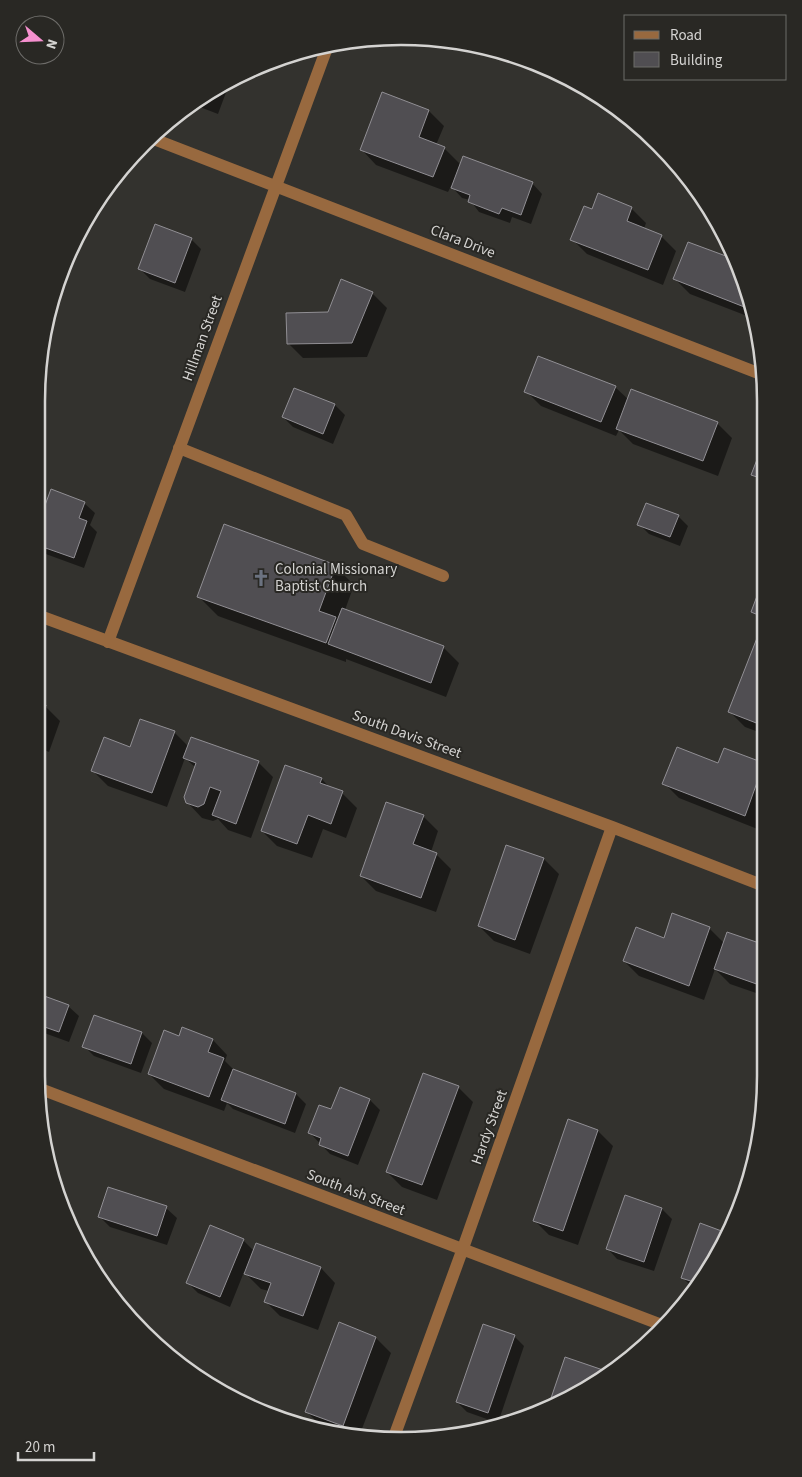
<svg xmlns="http://www.w3.org/2000/svg" width="802" height="1477" viewBox="0 0 802 1477" font-family="'Source Sans 3',sans-serif">
<rect width="100%" height="100%" fill="#33322e"/>
<path fill="#0007" d="M 231,79 L 218,114 L 192,104 Z
M 382,94 L 429,111 L 444,126 L 436,145 L 444,148 L 461,165 L 532,183 L 542,194 L 531,224 L 512,217 L 510,223 L 479,212 L 470,200 L 462,198 L 451,186 L 448,192 L 376,165 L 362,150 Z
M 631,208 L 646,223 L 644,229 L 661,236 L 676,251 L 663,285 L 587,254 L 572,239 L 593,211 Z
M 191,239 L 201,249 L 185,292 L 150,279 L 140,269 Z
M 688,243 L 735,261 L 746,283 L 755,319 L 690,294 L 675,279 Z
M 372,293 L 387,308 L 367,357 L 303,358 L 288,343 L 328,313 Z
M 615,387 L 629,400 L 717,423 L 732,438 L 718,476 L 633,444 L 619,430 L 616,436 L 541,406 L 526,391 Z
M 295,389 L 335,405 L 345,415 L 333,444 L 293,427 L 283,417 Z
M 763,448 L 763,484 L 753,474 Z
M 51,491 L 84,503 L 95,513 L 90,525 L 97,532 L 84,568 L 43,553 L 37,547 L 37,531 Z
M 678,516 L 688,526 L 680,546 L 649,534 L 639,524 Z
M 335,566 L 354,585 L 345,610 L 444,648 L 459,663 L 446,697 L 346,659 L 346,662 L 218,616 L 199,597 Z
M 763,583 L 764,623 L 753,612 Z
M 764,642 L 764,734 L 745,727 L 730,712 Z
M 37,703 L 45,706 L 60,721 L 49,752 L 37,747 Z
M 174,732 L 189,747 L 258,762 L 273,777 L 251,838 L 228,830 L 218,819 L 213,821 L 202,818 L 187,802 L 196,768 L 185,758 L 167,807 L 108,786 L 93,771 L 130,748 Z
M 725,750 L 764,765 L 764,819 L 760,830 L 679,798 L 664,783 L 719,764 Z
M 322,779 L 330,788 L 342,793 L 357,808 L 346,838 L 323,829 L 312,858 L 277,846 L 262,831 Z
M 423,816 L 438,831 L 431,852 L 436,854 L 451,869 L 436,912 L 376,891 L 361,876 Z
M 544,859 L 559,874 L 530,954 L 494,941 L 479,926 Z
M 673,915 L 710,929 L 724,943 L 765,947 L 765,996 L 730,984 L 715,969 L 704,1000 L 639,976 L 624,961 L 664,939 Z
M 36,994 L 68,1006 L 79,1016 L 69,1042 L 36,1030 Z
M 142,1033 L 152,1043 L 141,1073 L 94,1056 L 84,1046 Z
M 180,1037 L 213,1040 L 227,1055 L 225,1061 L 235,1071 L 296,1094 L 306,1104 L 295,1133 L 233,1109 L 227,1103 L 224,1111 L 164,1089 L 149,1074 Z
M 458,1087 L 473,1102 L 437,1200 L 402,1187 L 387,1172 Z
M 370,1100 L 380,1110 L 358,1165 L 330,1154 L 309,1132 L 331,1111 Z
M 569,1121 L 598,1131 L 613,1146 L 578,1245 L 549,1235 L 534,1220 Z
M 166,1208 L 177,1218 L 167,1245 L 110,1227 L 100,1217 Z
M 662,1209 L 672,1219 L 654,1271 L 617,1259 L 607,1248 Z
M 700,1225 L 727,1234 L 717,1258 L 693,1288 L 682,1277 Z
M 243,1240 L 254,1251 L 321,1268 L 335,1283 L 318,1330 L 280,1316 L 265,1301 L 269,1291 L 261,1289 L 244,1272 L 230,1307 L 198,1293 L 188,1283 Z
M 514,1336 L 524,1346 L 498,1423 L 467,1412 L 457,1402 Z
M 376,1338 L 391,1353 L 360,1434 L 332,1431 L 322,1427 L 307,1412 Z"/>
<path fill="#504e52" stroke="#918f94" d="M 382,92 L 429,110 L 419,137 L 445,147 L 433,177 L 360,150 Z
M 463,156 L 533,182 L 521,215 L 502,208 L 499,214 L 468,202 L 470,195 L 451,188 Z
M 598,193 L 632,207 L 627,221 L 662,235 L 648,270 L 570,240 L 584,206 L 592,209 Z
M 155,224 L 192,238 L 175,283 L 138,269 Z
M 688,242 L 734,259 L 746,283 L 752,310 L 673,279 Z
M 341,279 L 373,292 L 352,343 L 287,344 L 286,313 L 328,312 Z
M 538,356 L 616,386 L 601,422 L 524,392 Z
M 294,388 L 335,404 L 323,434 L 282,417 Z
M 631,389 L 718,422 L 703,461 L 616,429 Z
M 763,444 L 763,479 L 751,475 Z
M 51,489 L 85,502 L 79,518 L 87,521 L 74,558 L 37,545 L 37,527 Z
M 646,503 L 679,515 L 670,537 L 637,525 Z
M 224,524 L 336,565 L 319,611 L 336,617 L 326,643 L 197,597 Z
M 763,580 L 763,617 L 751,612 Z
M 342,608 L 444,646 L 431,683 L 328,644 Z
M 757,638 L 764,641 L 764,726 L 728,712 Z
M 37,702 L 46,705 L 37,731 Z
M 140,719 L 175,731 L 152,793 L 91,771 L 104,737 L 130,747 Z
M 191,737 L 259,761 L 236,824 L 212,815 L 221,791 L 210,787 L 204,804 L 198,807 L 186,803 L 184,797 L 196,763 L 183,758 Z
M 677,747 L 718,763 L 724,748 L 764,763 L 745,816 L 662,784 Z
M 285,765 L 322,778 L 320,783 L 343,791 L 331,824 L 308,815 L 297,844 L 261,831 Z
M 386,802 L 424,815 L 413,844 L 437,853 L 421,898 L 360,876 Z
M 506,845 L 544,858 L 515,940 L 478,926 Z
M 672,913 L 710,927 L 689,986 L 623,961 L 636,927 L 664,938 Z
M 727,932 L 765,945 L 765,987 L 714,969 Z
M 36,993 L 69,1005 L 59,1032 L 36,1024 Z
M 94,1015 L 142,1032 L 131,1064 L 82,1047 Z
M 182,1027 L 213,1039 L 208,1052 L 224,1058 L 209,1097 L 148,1074 L 164,1030 L 179,1036 Z
M 233,1069 L 296,1093 L 285,1124 L 221,1100 Z
M 423,1073 L 459,1086 L 422,1185 L 386,1172 Z
M 340,1087 L 370,1099 L 348,1156 L 319,1145 L 321,1138 L 308,1133 L 319,1105 L 331,1109 Z
M 568,1119 L 598,1130 L 563,1231 L 533,1221 Z
M 108,1187 L 167,1206 L 157,1236 L 98,1217 Z
M 625,1195 L 662,1208 L 644,1262 L 606,1249 Z
M 700,1223 L 727,1233 L 717,1258 L 697,1283 L 681,1278 Z
M 210,1225 L 244,1239 L 220,1297 L 186,1283 Z
M 256,1243 L 321,1267 L 303,1316 L 264,1302 L 271,1283 L 244,1274 Z
M 339,1322 L 376,1337 L 343,1426 L 305,1412 Z
M 483,1324 L 515,1335 L 488,1413 L 456,1402 Z
M 565,1357 L 603,1370 L 600,1376 L 549,1408 L 548,1407 Z"/>
<g fill="none" stroke-linecap="round" stroke-linejoin="round">
<path stroke="#98693f" stroke-width="12" d="M 151,138 L 763,375
M 179,448 L 346,515 L 363,544 L 443,576
M 37,615 L 612,827 L 764,886
M 108,642 L 328,45
M 38,1088 L 662,1325
M 394,1437 L 462,1251 L 612,827"/>
</g>
<defs>
<g id="church-bare" transform="scale(1.35)"><path d="M-1.2-6h2.4v3.5h3.3v2.4h-3.3V6h-2.4V-.1h-3.3v-2.4h3.3Z" fill="#6b7280" stroke="#292824" stroke-width="2.5" paint-order="stroke"/></g>
</defs>
<g fill-rule="evenodd">
<use href="#church-bare" x="261" y="578"/>
</g>
<g text-anchor="middle" stroke-width="4" stroke-linejoin="round" paint-order="stroke">
<g font-size="15" fill="#d4d3d1" stroke="#292824">
<text transform="translate(463 241) rotate(21)" y="5">Clara Drive</text>
<text transform="translate(202 338) rotate(-70)" y="5">Hillman Street</text>
<text transform="translate(407 734) rotate(20)" y="5">South Davis Street</text>
<text transform="translate(489 1127) rotate(-70)" y="5">Hardy Street</text>
<text transform="translate(356 1192) rotate(21)" y="5">South Ash Street</text>
</g>
<g font-size="15" fill="#d4d3d1" stroke="#292824" text-anchor="start">
<text x="275" y="574">Colonial Missionary<tspan x="275" dy="17">Baptist Church</tspan></text>
</g>
</g>
<path d="M0 0H802V1477H0ZM401 45H401A356 356 0 0 1 757 401V1076A356 356 0 0 1 401 1432H401A356 356 0 0 1 45 1076V401A356 356 0 0 1 401 45Z" fill="#292824" fill-rule="evenodd"/>
<path fill="none" stroke="#d4d3d1" stroke-width="2.5" d="M401 45H401A356 356 0 0 1 757 401V1076A356 356 0 0 1 401 1432H401A356 356 0 0 1 45 1076V401A356 356 0 0 1 401 45Z"/>
<rect x="624" y="15" width="162" height="65" fill="#292824" stroke="#6d6c69"/>
<rect x="634" y="31" width="25" height="8" fill="#98693f" stroke="#6d6c69"/>
<text x="670" y="40" font-size="15" fill="#d4d3d1">Road</text>
<rect x="634" y="52" width="25" height="15" fill="#504e52" stroke="#6d6c69"/>
<text x="670" y="65" font-size="15" fill="#d4d3d1">Building</text>
<g transform="translate(40 40) rotate(109)"><circle r="24" fill="#292824" stroke="#6d6c69"/>
<path d="M0-4L9 19L0 12L-9 19Z" fill="#f690cf"/>
<text y="-8" font-size="14" font-weight="bold" text-anchor="middle" fill="#d4d3d1">N</text>
</g>
<path d="M18 1452v8h76v-8" fill="none" stroke="#d4d3d1" stroke-width="2.5"/>
<text x="25" y="1452" font-size="15" fill="#d4d3d1" stroke="#292824" stroke-width="4" paint-order="stroke">20 m</text>
</svg>
